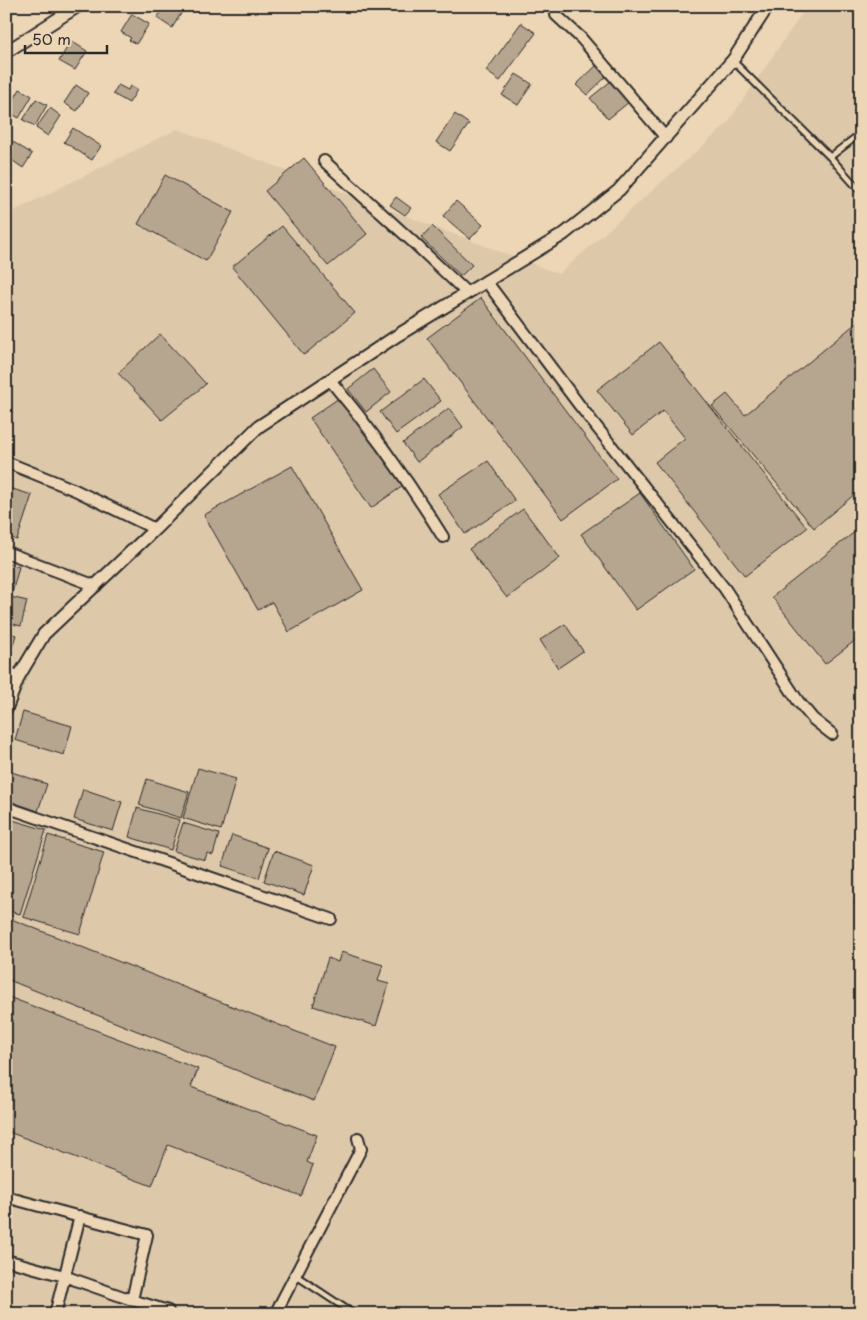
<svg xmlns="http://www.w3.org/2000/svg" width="867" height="1320" viewBox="0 0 867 1320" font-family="'Playpen Sans',sans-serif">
<rect width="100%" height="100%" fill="#edd6b6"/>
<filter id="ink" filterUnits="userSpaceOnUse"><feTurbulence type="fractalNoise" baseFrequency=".02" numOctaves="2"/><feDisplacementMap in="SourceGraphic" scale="10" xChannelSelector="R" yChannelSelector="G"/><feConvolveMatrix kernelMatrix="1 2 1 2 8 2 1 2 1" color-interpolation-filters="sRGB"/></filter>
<g filter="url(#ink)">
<path fill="#ddc8aa" d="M 807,6 L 861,6 L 861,1314 L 6,1314 L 6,215 L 177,129 L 559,274 L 726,125 Z"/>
<path fill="#b7a68f" stroke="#2b2b2b" d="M 165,6 L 173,6 L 182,12 L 172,28 L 157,18 Z
M 132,14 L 149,24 L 136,44 L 129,40 L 131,38 L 121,32 Z
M 521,23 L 536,33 L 500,81 L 486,71 Z
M 71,41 L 87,51 L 75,70 L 59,61 Z
M 598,64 L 608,75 L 587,95 L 576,85 Z
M 516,74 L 532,84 L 518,105 L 502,95 Z
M 611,81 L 629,102 L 608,119 L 590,98 Z
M 76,85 L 88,93 L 77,111 L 64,103 Z
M 118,85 L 128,90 L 130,86 L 137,90 L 129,103 L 113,94 Z
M 20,89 L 32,96 L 19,118 L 7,111 Z
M 36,99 L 47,105 L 35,126 L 23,120 Z
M 50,108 L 61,116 L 48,136 L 36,128 Z
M 455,114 L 469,124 L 450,151 L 436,142 Z
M 73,128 L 101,146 L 92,160 L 64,142 Z
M 7,138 L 32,154 L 23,168 L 6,156 Z
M 304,158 L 367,234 L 328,266 L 265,191 Z
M 165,175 L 233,212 L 206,261 L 138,224 Z
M 396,197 L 411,208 L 405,215 L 390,205 Z
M 456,201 L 483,225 L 470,239 L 443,216 Z
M 282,226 L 355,313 L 304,355 L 232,267 Z
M 432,226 L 472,265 L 461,276 L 421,238 Z
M 481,298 L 617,479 L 563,519 L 427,338 Z
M 861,319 L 861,489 L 814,528 L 712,406 L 727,394 L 745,415 Z
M 160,334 L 206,384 L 162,420 L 118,373 Z
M 659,342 L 807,528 L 745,576 L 655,462 L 685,438 L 663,411 L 633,435 L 597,390 Z
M 373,369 L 391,392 L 366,412 L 348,389 Z
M 424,379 L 441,401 L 396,434 L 380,412 Z
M 342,396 L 403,486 L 371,508 L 310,418 Z
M 449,408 L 463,427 L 417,462 L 403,443 Z
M 488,461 L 515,501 L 465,534 L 438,494 Z
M 292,466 L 363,590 L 289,632 L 272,602 L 258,610 L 204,515 Z
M 6,487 L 32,495 L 17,540 L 6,536 Z
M 640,493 L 694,569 L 636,610 L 581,534 Z
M 523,509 L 560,558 L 507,598 L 469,549 Z
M 861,527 L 861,636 L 825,664 L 772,597 Z
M 6,563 L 19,567 L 11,597 L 27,601 L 21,626 L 6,622 Z
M 565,624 L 583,651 L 558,668 L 540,640 Z
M 6,632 L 16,635 L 6,666 Z
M 23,712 L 72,726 L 64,755 L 15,740 Z
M 198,768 L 236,779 L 221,830 L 183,818 Z
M 6,770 L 47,784 L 38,811 L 6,800 Z
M 147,779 L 189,792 L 181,818 L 139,805 Z
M 83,789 L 122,802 L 113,831 L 74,819 Z
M 137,808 L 180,820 L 171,850 L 129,837 Z
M 6,818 L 46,830 L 20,914 L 6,910 Z
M 183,823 L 219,834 L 213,855 L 207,853 L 205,860 L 174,851 Z
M 48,835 L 104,852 L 80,934 L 23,917 Z
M 232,835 L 268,848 L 259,878 L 222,866 Z
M 274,851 L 314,865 L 304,895 L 264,881 Z
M 861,878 L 861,906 L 854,904 Z
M 6,917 L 335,1047 L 314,1101 L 6,979 Z
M 341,952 L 383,965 L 378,981 L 389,984 L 376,1026 L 313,1006 L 328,958 L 338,962 Z
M 6,996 L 198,1069 L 191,1087 L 317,1135 L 307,1162 L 313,1165 L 301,1196 L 168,1145 L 152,1186 L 6,1131 Z"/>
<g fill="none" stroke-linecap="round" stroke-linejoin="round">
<g stroke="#2b2b2b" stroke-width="9">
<path id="service" d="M 733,61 L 830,157 L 861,192
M 830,157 L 861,133
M 295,1275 L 354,1314"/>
</g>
<g stroke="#2b2b2b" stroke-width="14">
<path id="minor" d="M 556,15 L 581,38 L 666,138
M 324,161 L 413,242 L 467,293
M 486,281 L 580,406 L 725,589 L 798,701 L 813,719 L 832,734
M 330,380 C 371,429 409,482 443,537
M 6,462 L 75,490 L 155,529
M 6,552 L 96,586
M 6,672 L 19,676
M 6,807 L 331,919
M 6,1197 L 147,1235 L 132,1300 L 168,1311
M 6,1260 L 64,1276 L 132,1300
M 55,1314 L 80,1216
M 275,1314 L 361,1149 L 358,1138"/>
</g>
<g stroke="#2b2b2b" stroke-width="15">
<path id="tertiary" d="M 6,52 L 78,6
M 6,709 L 19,676 L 44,634 L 155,529 L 258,427 L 398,335 L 564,234 L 619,190 L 733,60 L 768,6"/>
</g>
<use href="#service" stroke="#edd6b6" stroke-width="5"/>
<use href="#minor" stroke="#edd6b6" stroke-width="10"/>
<use href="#tertiary" stroke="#edd6b6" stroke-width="11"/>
</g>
</g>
<rect width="867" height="1320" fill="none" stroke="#edd6b6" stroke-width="25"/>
<rect x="12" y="12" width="842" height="1295" fill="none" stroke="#2b2b2b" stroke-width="2" filter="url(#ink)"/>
<path d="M25 45v8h82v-8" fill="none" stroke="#2b2b2b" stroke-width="2.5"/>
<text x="32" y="45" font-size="15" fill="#2b2b2b" stroke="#edd6b6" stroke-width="4" paint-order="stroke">50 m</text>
</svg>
